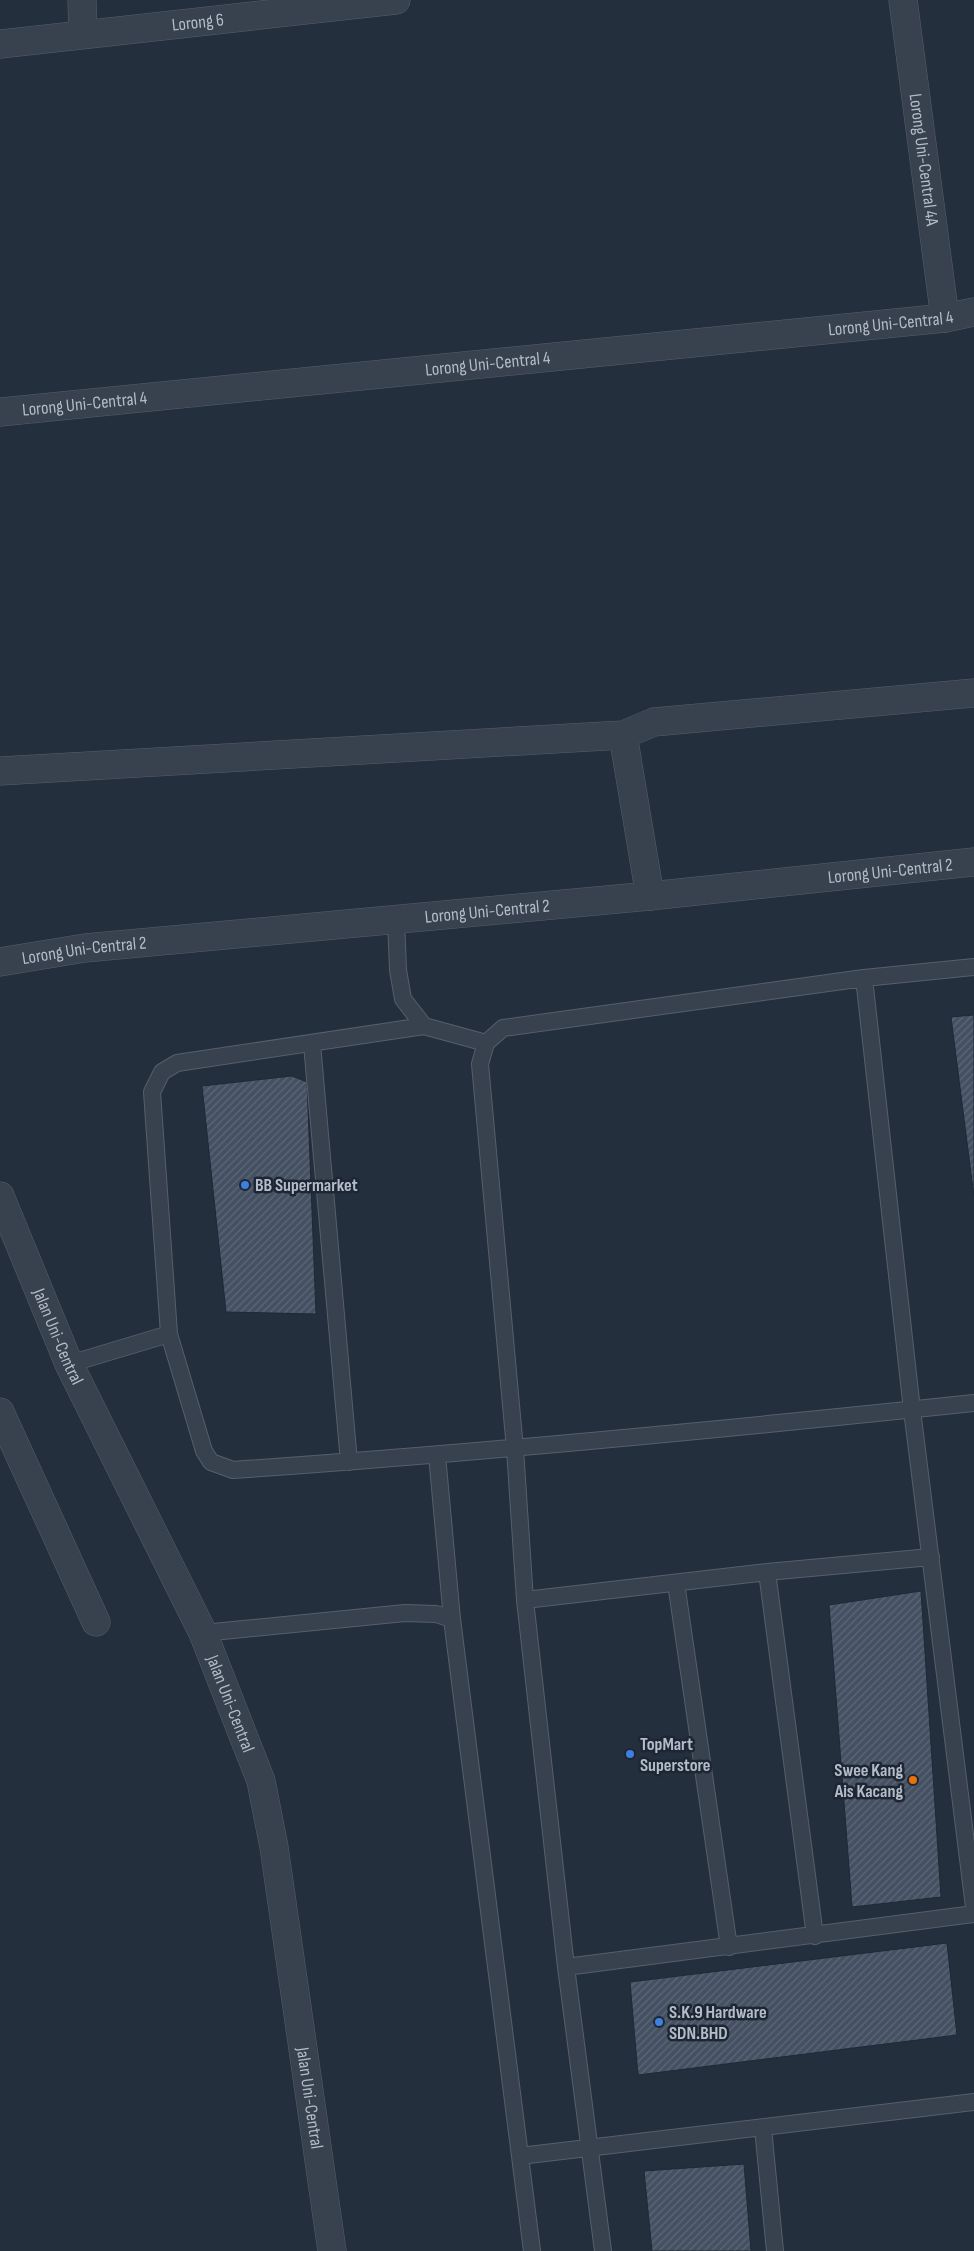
<svg xmlns="http://www.w3.org/2000/svg" width="974" height="2251" viewBox="0 0 974 2251" font-family="'Sofia Sans Condensed',sans-serif">
<defs>
<pattern id="building-hatch" width="6" height="6" patternUnits="userSpaceOnUse" patternTransform="scale(1.25)"><rect width="6" height="6" fill="#455162"/><path d="M-1 1l2-2M0 6l6-6M5 7l2-2" fill="none" stroke="#5d6877"/></pattern>
</defs>
<rect width="100%" height="100%" fill="#242f3e"/>
<path fill="url(#building-hatch)" stroke="#1f2835" d="M 974,1015 L 974,1197 L 951,1017 Z
M 292,1076 L 307,1082 L 316,1314 L 226,1312 L 202,1086 Z
M 921,1591 L 941,1897 L 852,1907 L 829,1605 Z
M 947,1943 L 957,2035 L 638,2075 L 630,1982 Z
M 744,2164 L 751,2251 L 652,2251 L 644,2171 Z"/>
<g fill="none" stroke-linecap="round" stroke-linejoin="round">
<g stroke="#565f6c" stroke-width="18">
<path id="service" d="M 396,919 L 398,970 L 403,999 L 424,1026 L 486,1043
M 864,978 L 974,967
M 424,1026 L 177,1063 L 162,1072 L 152,1092 L 169,1334 L 204,1451 L 211,1462 L 233,1470 C 480,1453 727,1429 974,1403
M 312,1044 L 349,1462
M 69,1364 L 169,1334
M 437,1455 L 452,1619 L 532,2251
M 767,1572 L 815,1936
M 676,1583 L 729,1947
M 525,1600 L 767,1572 L 931,1557
M 203,1633 L 405,1613 L 436,1614 L 452,1619
M 566,1967 L 974,1914
M 763,2128 L 775,2251
M 520,2156 L 974,2102
M 603,2251 L 566,1967 L 525,1600 L 515,1449 L 480,1064 L 486,1043 L 503,1028 L 864,978 L 912,1410 L 974,1907"/>
</g>
<g stroke="#565f6c" stroke-width="29">
<g id="minor">
<path d="M 82,0 L 83,34"/>
<path id="s1" d="M 903,0 L 945,318"/>
<path id="s2" d="M 0,44 L 396,0"/>
<path id="s3" d="M 0,412 L 945,318 L 974,312"/>
<path d="M 623,735 L 650,896"/>
<path d="M 0,771 L 623,735 L 654,722 L 974,693"/>
<path id="s4" d="M 0,962 L 85,948 L 650,896 L 974,862"/>
<path id="s5" d="M 0,1196 L 69,1364 L 203,1633 L 261,1781 L 274,1847 L 332,2251"/>
<path d="M 0,1412 L 96,1622"/>
</g>
</g>
<use href="#service" stroke="#38414e" stroke-width="16"/>
<use href="#minor" stroke="#38414e" stroke-width="28"/>
</g>
<g fill="#3f7fe0" stroke="#1d2633" stroke-width="2">
<circle cx="245" cy="1185" r="5"/>
<circle cx="630" cy="1754" r="5"/>
<circle cx="659" cy="2022" r="5"/>
</g>
<circle fill="#e8710a" stroke="#1d2633" stroke-width="2" cx="913" cy="1780" r="5"/>
<g text-anchor="middle" stroke-width="5" stroke-linejoin="round" paint-order="stroke">
<g font-size="18" fill="#b4bcc9" stroke="#1d2633">
<text dy="6" stroke="none"><textPath href="#s2" startOffset="199">Lorong 6</textPath></text>
<text dy="6" stroke="none"><textPath href="#s1" startOffset="161">Lorong Uni-Central 4A</textPath></text>
<text dy="6" stroke="none"><textPath href="#s3" startOffset="895">Lorong Uni-Central 4</textPath></text>
<text dy="6" stroke="none"><textPath href="#s3" startOffset="490">Lorong Uni-Central 4</textPath></text>
<text dy="6" stroke="none"><textPath href="#s3" startOffset="85">Lorong Uni-Central 4</textPath></text>
<text dy="6" stroke="none"><textPath href="#s4" startOffset="895">Lorong Uni-Central 2</textPath></text>
<text dy="6" stroke="none"><textPath href="#s4" startOffset="490">Lorong Uni-Central 2</textPath></text>
<text dy="6" stroke="none"><textPath href="#s4" startOffset="85">Lorong Uni-Central 2</textPath></text>
<text dy="6" stroke="none"><textPath href="#s5" startOffset="152">Jalan Uni-Central</textPath></text>
<text dy="6" stroke="none"><textPath href="#s5" startOffset="558">Jalan Uni-Central</textPath></text>
<text dy="6" stroke="none"><textPath href="#s5" startOffset="962">Jalan Uni-Central</textPath></text>
</g>
<g font-size="18" font-weight="bold" fill="#b4bcc9" stroke="#1d2633" text-anchor="start">
<text x="255" y="1191">BB Supermarket</text>
<text x="640" y="1750">TopMart<tspan x="640" dy="21">Superstore</tspan></text>
<text x="903" y="1776" text-anchor="end">Swee Kang<tspan x="903" dy="21">Ais Kacang</tspan></text>
<text x="669" y="2018">S.K.9 Hardware<tspan x="669" dy="21">SDN.BHD</tspan></text>
</g>
</g>
</svg>
